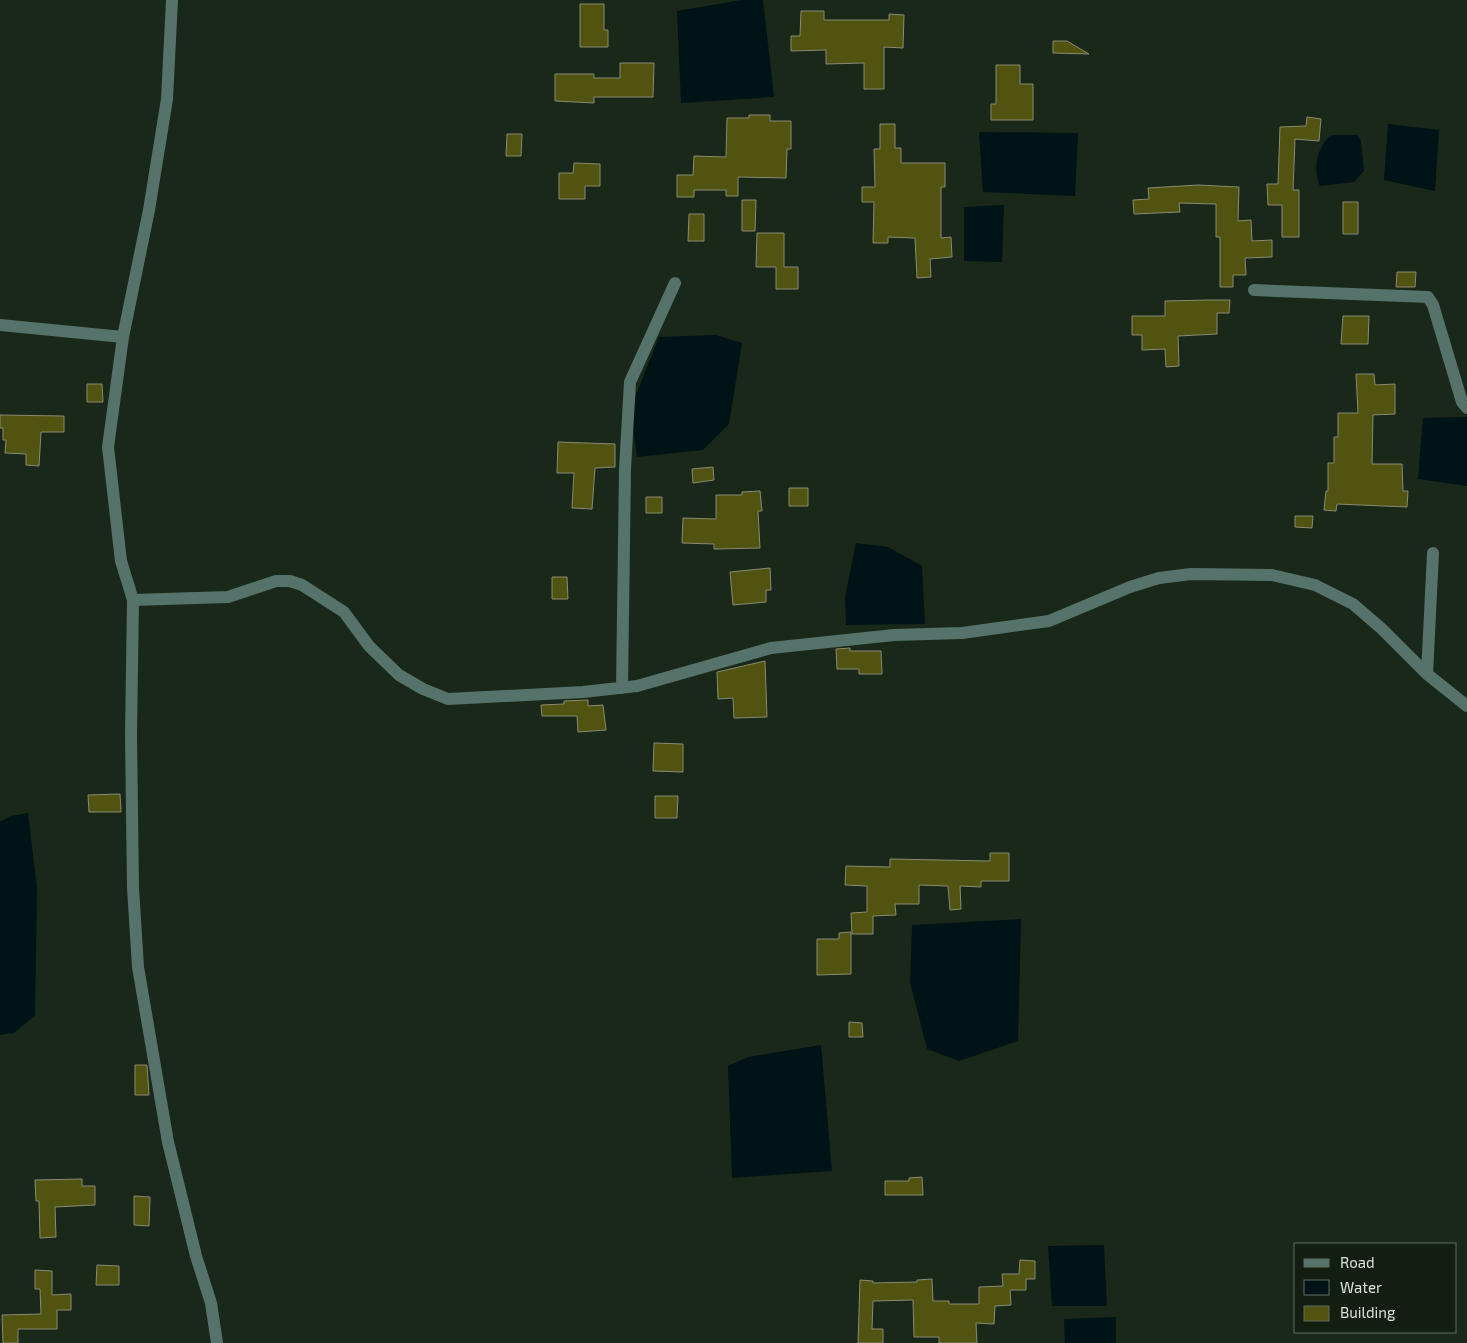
<svg xmlns="http://www.w3.org/2000/svg" width="1467" height="1343" viewBox="0 0 1467 1343" font-family="'Exo 2',sans-serif">
<rect width="100%" height="100%" fill="#1a2819"/>
<path fill="#001317" d="M 741,0 L 763,0 L 774,97 L 681,103 L 677,11 Z
M 1388,124 L 1439,130 L 1435,191 L 1384,180 Z
M 979,132 L 1078,133 L 1075,196 L 983,192 Z
M 1332,135 L 1357,135 L 1361,141 L 1364,171 L 1354,182 L 1320,186 C 1312,170 1317,145 1332,135 Z
M 1004,205 L 1002,262 L 964,261 L 964,207 Z
M 716,335 L 742,343 L 729,424 L 703,450 L 637,457 L 630,410 L 659,337 Z
M 1467,417 L 1467,486 L 1418,479 L 1423,418 Z
M 856,543 L 888,547 L 922,566 L 925,624 L 846,625 L 845,597 Z
M 28,813 L 37,888 L 35,1015 L 14,1033 L 0,1035 L 0,822 L 11,816 Z
M 1021,919 L 1018,1041 L 959,1061 L 927,1049 L 910,982 L 912,925 Z
M 821,1045 L 832,1171 L 732,1178 L 728,1066 L 748,1057 Z
M 1104,1245 L 1107,1306 L 1052,1306 L 1048,1246 Z
M 1116,1317 L 1116,1343 L 1065,1343 L 1064,1319 Z"/>
<path fill="#515311" stroke="#898b75" d="M 580,4 L 604,4 L 604,30 L 608,30 L 608,47 L 580,47 Z
M 801,11 L 824,11 L 824,20 L 889,20 L 889,14 L 904,15 L 903,48 L 884,47 L 884,89 L 864,89 L 864,63 L 826,64 L 826,50 L 791,51 L 791,36 L 800,36 Z
M 1053,41 L 1067,41 L 1089,54 L 1053,53 Z
M 620,63 L 654,63 L 653,97 L 594,97 L 594,103 L 555,101 L 555,74 L 594,74 L 594,78 L 620,78 Z
M 996,65 L 1020,65 L 1020,84 L 1033,84 L 1033,120 L 991,120 L 991,104 L 996,104 Z
M 749,115 L 770,115 L 770,121 L 791,121 L 791,149 L 787,149 L 786,178 L 738,177 L 738,196 L 726,196 L 726,190 L 694,190 L 694,197 L 677,197 L 677,175 L 693,175 L 694,156 L 726,157 L 727,118 L 749,118 Z
M 1307,117 L 1321,119 L 1319,141 L 1295,139 L 1293,190 L 1299,190 L 1299,237 L 1282,237 L 1282,205 L 1268,205 L 1267,184 L 1278,184 L 1280,127 L 1306,126 Z
M 880,124 L 895,124 L 895,148 L 901,148 L 901,163 L 945,163 L 945,187 L 941,187 L 941,238 L 951,237 L 952,257 L 930,259 L 931,277 L 917,278 L 915,238 L 888,237 L 888,243 L 873,243 L 874,202 L 862,202 L 862,187 L 875,187 L 874,149 L 880,149 Z
M 507,134 L 522,134 L 521,156 L 506,156 Z
M 574,163 L 600,164 L 600,186 L 585,186 L 585,199 L 559,199 L 559,173 L 573,173 Z
M 1198,185 L 1239,187 L 1238,221 L 1251,220 L 1252,241 L 1272,240 L 1272,257 L 1245,258 L 1246,275 L 1233,275 L 1233,287 L 1220,287 L 1220,237 L 1216,237 L 1216,204 L 1179,203 L 1180,212 L 1134,214 L 1133,200 L 1149,199 L 1148,188 Z
M 742,200 L 756,200 L 755,231 L 742,231 Z
M 1343,202 L 1358,202 L 1358,234 L 1343,234 Z
M 689,214 L 704,214 L 704,241 L 688,241 Z
M 757,233 L 784,233 L 784,267 L 798,267 L 798,289 L 776,289 L 776,267 L 756,267 Z
M 1397,272 L 1416,272 L 1415,287 L 1396,287 Z
M 1208,300 L 1230,300 L 1229,313 L 1217,313 L 1217,334 L 1178,336 L 1179,366 L 1166,367 L 1165,349 L 1142,350 L 1142,335 L 1132,335 L 1132,316 L 1165,316 L 1165,301 Z
M 1343,316 L 1369,316 L 1368,344 L 1341,344 Z
M 1356,374 L 1374,374 L 1375,385 L 1395,384 L 1395,414 L 1373,415 L 1372,464 L 1402,464 L 1403,491 L 1408,491 L 1407,507 L 1337,504 L 1336,511 L 1324,510 L 1326,491 L 1328,491 L 1328,463 L 1334,463 L 1334,437 L 1338,437 L 1338,413 L 1358,413 Z
M 87,384 L 102,384 L 103,402 L 87,402 Z
M 0,415 L 64,416 L 64,432 L 41,432 L 39,466 L 26,465 L 26,454 L 5,453 L 6,440 L 3,440 L 3,428 L 0,428 Z
M 558,442 L 615,444 L 615,467 L 595,468 L 592,509 L 572,508 L 574,473 L 557,473 Z
M 713,467 L 714,480 L 693,483 L 692,469 Z
M 789,488 L 808,488 L 808,506 L 789,506 Z
M 760,491 L 762,511 L 758,511 L 760,548 L 714,549 L 714,544 L 682,543 L 683,518 L 716,519 L 716,495 L 742,495 L 742,492 Z
M 646,497 L 662,497 L 662,513 L 646,513 Z
M 1295,516 L 1313,516 L 1312,528 L 1295,527 Z
M 770,568 L 771,590 L 766,590 L 766,602 L 733,605 L 730,572 Z
M 552,577 L 567,577 L 568,599 L 552,599 Z
M 850,648 L 850,651 L 881,651 L 882,674 L 859,674 L 859,669 L 837,669 L 836,649 Z
M 765,661 L 767,717 L 734,718 L 733,698 L 718,699 L 717,672 Z
M 588,700 L 588,706 L 603,705 L 606,730 L 578,732 L 577,716 L 542,716 L 541,705 L 564,704 L 564,701 Z
M 654,743 L 683,744 L 683,772 L 653,771 Z
M 120,794 L 121,812 L 89,812 L 88,795 Z
M 655,796 L 678,796 L 677,818 L 655,818 Z
M 990,853 L 1009,853 L 1009,881 L 981,881 L 981,887 L 960,886 L 961,909 L 950,910 L 948,886 L 919,885 L 919,904 L 895,904 L 896,915 L 873,916 L 873,934 L 852,934 L 851,913 L 867,912 L 867,886 L 845,885 L 846,866 L 890,867 L 890,859 L 990,861 Z
M 851,932 L 851,974 L 817,975 L 817,939 L 839,939 L 839,933 Z
M 849,1022 L 862,1023 L 863,1037 L 849,1037 Z
M 135,1065 L 147,1065 L 149,1095 L 135,1095 Z
M 922,1177 L 923,1195 L 885,1195 L 885,1181 L 909,1181 L 909,1178 Z
M 82,1179 L 82,1186 L 95,1186 L 95,1205 L 55,1207 L 56,1237 L 40,1238 L 39,1201 L 36,1201 L 35,1180 Z
M 134,1196 L 150,1197 L 149,1226 L 134,1225 Z
M 1020,1260 L 1035,1261 L 1035,1279 L 1026,1279 L 1026,1290 L 1010,1290 L 1011,1305 L 995,1306 L 994,1324 L 976,1323 L 977,1343 L 939,1343 L 939,1337 L 914,1337 L 913,1300 L 873,1301 L 872,1329 L 883,1329 L 883,1343 L 858,1343 L 860,1280 L 873,1281 L 873,1283 L 917,1282 L 917,1280 L 932,1279 L 933,1301 L 949,1301 L 949,1304 L 979,1304 L 979,1287 L 1003,1286 L 1002,1274 L 1019,1274 Z
M 97,1265 L 119,1266 L 119,1285 L 96,1285 Z
M 35,1270 L 52,1271 L 52,1295 L 71,1294 L 71,1310 L 57,1310 L 57,1329 L 18,1329 L 18,1343 L 3,1343 L 2,1315 L 41,1314 L 40,1289 L 35,1289 Z"/>
<g fill="none" stroke-linecap="round" stroke-linejoin="round">
<path stroke="#55736a" stroke-width="12" d="M 172,0 L 167,99 L 149,210 L 123,337 L 108,447 L 121,561 L 133,600 L 228,597 L 276,581 L 290,581 L 302,585 L 344,612 L 369,646 L 399,675 L 423,689 L 448,699 L 583,692 L 637,686 L 771,648 L 894,635 L 962,633 L 1049,621 L 1130,587 L 1159,578 L 1191,574 L 1272,575 L 1315,585 L 1353,604 L 1382,629 L 1427,674 L 1467,706
M 1254,290 L 1428,297 L 1433,305 L 1462,402 L 1467,408
M 0,325 L 123,337
M 133,600 L 131,735 L 133,888 L 138,967 L 168,1142 L 196,1256 L 211,1303 L 217,1343
M 1427,674 L 1433,553
M 622,688 L 625,469 L 630,382 L 675,283"/>
</g>
<rect x="1294" y="1243" width="162" height="90" fill="#111e10" stroke="#616c60"/>
<rect x="1304" y="1259" width="25" height="8" fill="#55736a" stroke="#616c60"/>
<text x="1340" y="1268" font-size="15" fill="#dae2d9">Road</text>
<rect x="1304" y="1280" width="25" height="15" fill="#001317" stroke="#616c60"/>
<text x="1340" y="1293" font-size="15" fill="#dae2d9">Water</text>
<rect x="1304" y="1306" width="25" height="15" fill="#515311" stroke="#616c60"/>
<text x="1340" y="1318" font-size="15" fill="#dae2d9">Building</text>
</svg>
